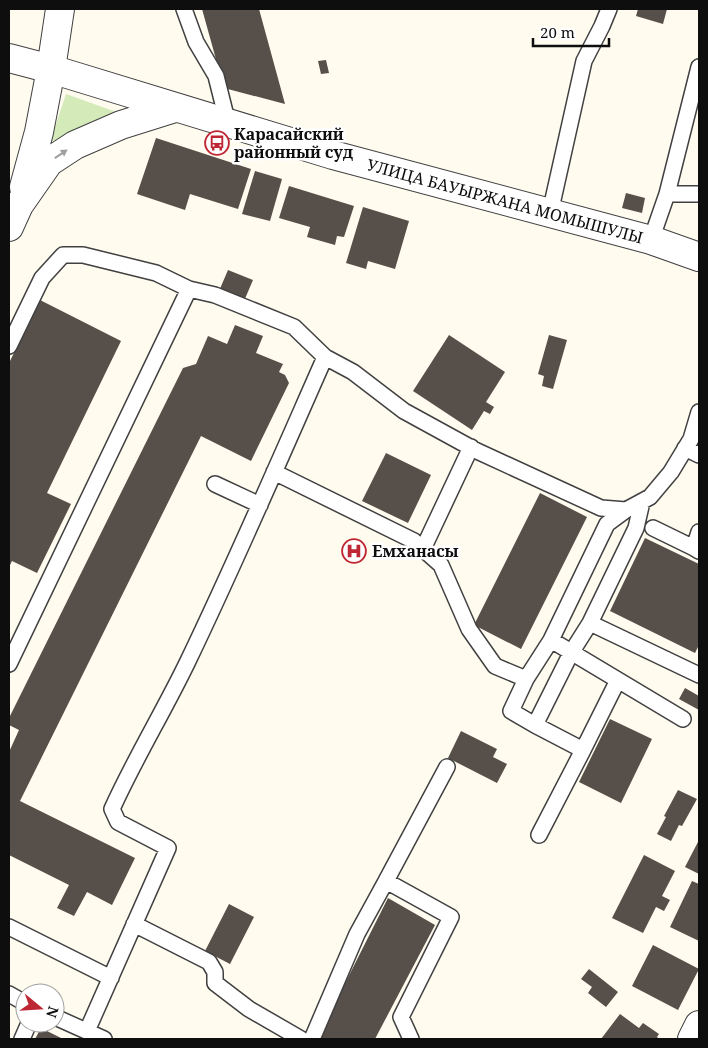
<svg xmlns="http://www.w3.org/2000/svg" width="708" height="1048" viewBox="0 0 708 1048" font-family="'Noto Serif',serif">
<rect width="100%" height="100%" fill="#fffbef"/>
<path fill="#d4eab9" d="M 66,94 L 119,113 L 50,142 Z"/>
<path fill="#574f4a" d="M 202,9 L 259,9 L 285,104 L 224,88 Z
M 638,9 L 667,9 L 663,24 L 636,16 Z
M 326,60 L 329,73 L 321,74 L 318,61 Z
M 156,138 L 251,169 L 238,209 L 190,194 L 185,210 L 137,194 Z
M 255,171 L 282,179 L 270,221 L 242,214 Z
M 289,186 L 354,206 L 344,237 L 337,236 L 335,245 L 307,237 L 310,227 L 279,218 Z
M 626,193 L 645,198 L 642,213 L 622,208 Z
M 363,207 L 409,221 L 395,269 L 368,261 L 366,269 L 346,263 Z
M 228,270 L 253,280 L 244,301 L 219,291 Z
M 40,300 L 121,341 L 47,493 L 71,504 L 37,573 L 12,561 L 9,567 L 9,363 Z
M 235,325 L 263,336 L 256,353 L 283,364 L 279,372 L 285,375 L 289,383 L 251,461 L 201,436 L 20,801 L 135,858 L 112,905 L 87,892 L 74,916 L 57,908 L 69,885 L 9,855 L 9,752 L 19,730 L 9,725 L 9,718 L 183,368 L 196,364 L 208,336 L 227,344 Z
M 449,335 L 505,372 L 486,402 L 494,407 L 490,414 L 484,411 L 472,430 L 413,391 Z
M 549,335 L 567,340 L 553,389 L 542,386 L 544,376 L 538,374 Z
M 386,453 L 431,475 L 408,523 L 362,501 Z
M 540,493 L 587,517 L 521,649 L 474,625 Z
M 645,538 L 699,564 L 699,645 L 695,653 L 610,611 Z
M 685,688 L 699,696 L 699,710 L 679,699 Z
M 610,719 L 652,739 L 621,803 L 579,782 Z
M 461,731 L 497,749 L 493,757 L 507,764 L 497,783 L 448,758 Z
M 678,790 L 697,799 L 682,826 L 679,825 L 671,841 L 657,834 L 666,817 L 664,816 Z
M 699,840 L 699,874 L 685,867 Z
M 644,855 L 675,871 L 662,896 L 670,900 L 664,911 L 656,907 L 643,933 L 612,918 Z
M 692,881 L 699,884 L 699,941 L 670,927 Z
M 388,898 L 435,925 L 375,1039 L 317,1039 Z
M 229,904 L 254,917 L 230,964 L 205,951 Z
M 653,945 L 699,969 L 678,1010 L 632,986 Z
M 589,969 L 618,992 L 606,1007 L 588,993 L 592,987 L 581,979 Z
M 620,1014 L 639,1028 L 643,1023 L 659,1034 L 657,1037 L 659,1039 L 601,1039 Z
M 41,1028 L 63,1039 L 35,1039 Z"/>
<g fill="none" stroke-linecap="round" stroke-linejoin="round">
<g stroke="#414141" stroke-width="18">
<path id="service" d="M 184,9 L 196,42 L 216,76 L 228,124
M 667,194 L 699,67
M 550,213 L 584,61 L 602,26 L 609,9
M 651,240 L 667,194 L 699,194
M 9,346 L 42,278 L 63,255 L 83,255 L 156,273 L 189,289 L 215,295 L 294,327 L 325,357
M 685,448 L 699,455
M 274,472 L 414,541 L 441,565 L 469,629 L 495,666 L 526,679 L 551,640 L 607,524 L 626,510
M 215,484 L 260,505
M 642,502 L 636,528 L 590,623 L 699,675
M 653,528 L 694,548
M 699,532 L 694,548 L 699,551
M 423,549 L 471,447
M 551,640 L 683,719
M 9,664 L 189,289
M 526,679 L 511,711 L 535,725 L 583,750 L 539,835
M 535,725 L 571,653 L 590,623
M 583,750 L 618,680
M 134,924 L 209,962 L 215,972 L 215,983 L 249,1009 L 301,1039
M 9,927 L 111,978
M 9,994 L 25,1003
M 55,1017 L 104,1039
M 87,1031 L 168,848 L 118,822 L 112,809 C 135,758 164,711 188,661 C 236,561 280,459 325,357 L 353,372 L 404,411 L 477,451 L 601,508 L 626,510 L 650,497 L 671,472 L 691,439 L 699,412
M 22,1039 L 29,1023
M 312,1039 L 357,934 L 386,881
M 411,1039 L 401,1017 L 451,917 L 386,881 L 447,767"/>
</g>
<g stroke="#414141" stroke-width="30">
<path id="minor" d="M 51,69 L 60,9
M 692,1039 L 699,1025"/>
</g>
<g stroke="#414141" stroke-width="30">
<path id="tertiary" d="M 9,58 L 51,69 L 333,155 L 651,240 L 699,257
M 24,187 L 39,132 L 51,69
M 9,227 L 19,205 L 49,162 L 75,145 L 121,125 L 175,108"/>
</g>
<use href="#service" stroke="#fff" stroke-width="15"/>
<use href="#minor" stroke="#fff" stroke-width="28"/>
<use href="#tertiary" stroke="#fff" stroke-width="28"/>
</g>
<defs><path id="oneway-solid" d="M-6-.8H1V-3.2L6.5 0L1 3.2V.8H-6Z" transform="scale(1.25)"/></defs>
<use fill="#9f9f9f" href="#oneway-solid" transform="translate(61 154) rotate(-34)"/>
<defs>
<g id="bus-ring" transform="scale(1.25)"><circle r="9.5" fill="#fff" stroke="#bf2633" stroke-width="1.5"/><path d="M-5-6H5V4H4V6H2V4H-2V6H-4V4H-5ZM-3.5-4V0h7V-4ZM-3.5 1.2v1.5H-2V1.2ZM2 1.2v1.5H3.5V1.2Z" fill="#bf2633"/></g>
<g id="hospital-ring" transform="scale(1.25)"><circle r="9.5" fill="#fff" stroke="#bf2633" stroke-width="1.5"/><path d="M-5-5h3v3.5h4V-5h3V5h-3V1.5h-4V5h-3Z" fill="#bf2633"/></g>
</defs>
<g fill-rule="evenodd">
<use href="#bus-ring" x="217" y="143"/>
<use href="#hospital-ring" x="354" y="551"/>
</g>
<g text-anchor="middle" stroke-width="5" stroke-linejoin="round" paint-order="stroke">
<g font-size="16" font-weight="bold" fill="#0e0e0e" stroke="#fff" text-anchor="start">
<text x="234" y="140">Карасайский<tspan x="234" dy="18">районный суд</tspan></text>
<text x="372" y="557">Емханасы</text>
</g>
<g font-size="16" fill="#0e0e0e" stroke="#fff">
<text transform="translate(505 201) rotate(15)" y="6">УЛИЦА БАУЫРЖАНА МОМЫШУЛЫ</text>
</g>
</g>
<rect width="708" height="1048" fill="none" stroke="#0e0e0e" stroke-width="20"/>
<g transform="translate(40 1008) rotate(108)"><circle r="24" fill="#ffffff" stroke="#9f9f9f"/>
<path d="M0-4L9 19L0 12L-9 19Z" fill="#bf2633"/>
<text y="-8" font-size="14" font-weight="bold" text-anchor="middle" fill="#0e0e0e">N</text>
</g>
<path d="M533 38v8h76v-8" fill="none" stroke="#0e0e0e" stroke-width="2.5"/>
<text x="540" y="38" font-size="15" fill="#0e0e0e" stroke="#ffffff" stroke-width="4" paint-order="stroke">20 m</text>
</svg>
